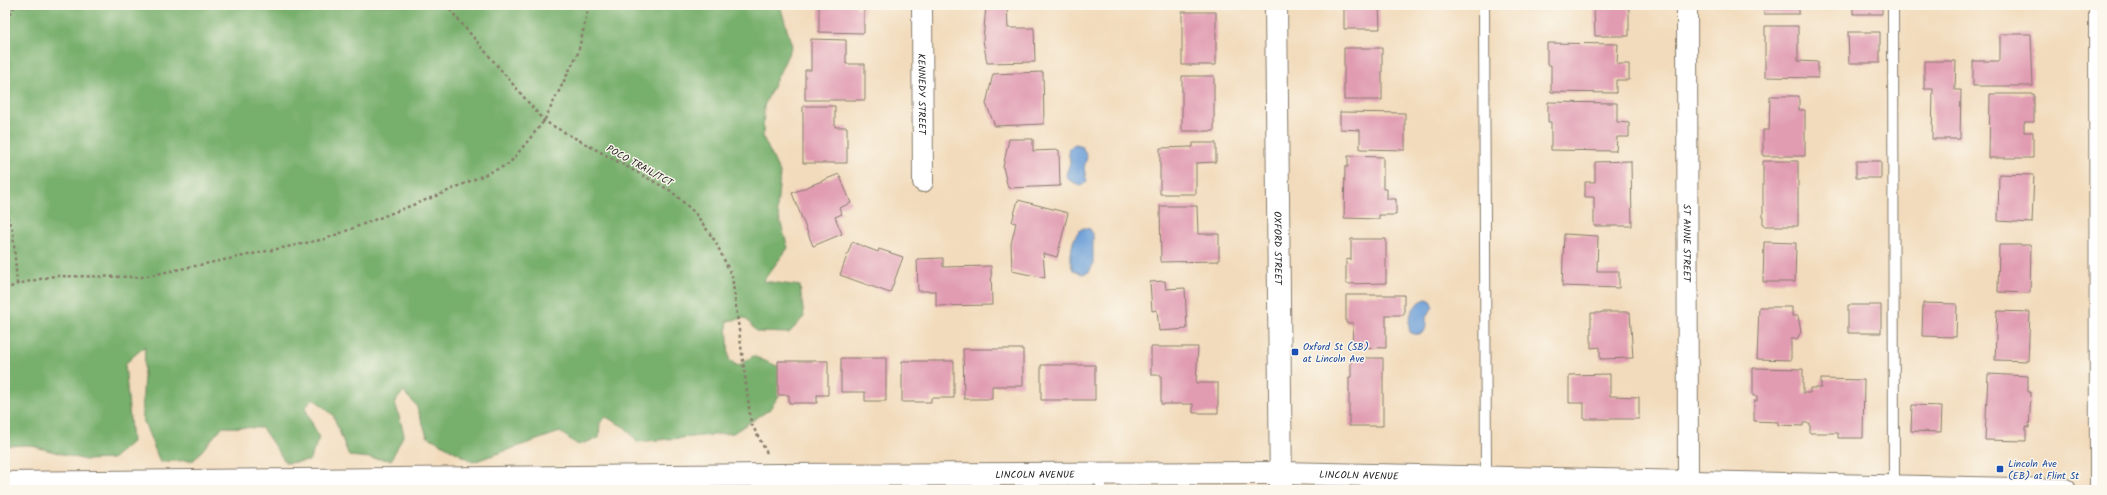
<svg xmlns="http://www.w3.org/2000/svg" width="2107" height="495" viewBox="0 0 2107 495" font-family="Kalam,sans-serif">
<rect width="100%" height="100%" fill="#fbf7ec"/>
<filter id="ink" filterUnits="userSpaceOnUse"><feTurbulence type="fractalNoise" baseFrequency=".025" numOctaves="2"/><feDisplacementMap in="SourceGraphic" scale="8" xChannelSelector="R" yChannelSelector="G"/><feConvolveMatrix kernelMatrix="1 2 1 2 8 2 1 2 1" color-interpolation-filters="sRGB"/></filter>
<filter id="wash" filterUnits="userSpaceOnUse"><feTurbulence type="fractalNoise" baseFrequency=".012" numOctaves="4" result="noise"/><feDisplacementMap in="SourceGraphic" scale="16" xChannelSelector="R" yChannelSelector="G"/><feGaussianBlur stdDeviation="0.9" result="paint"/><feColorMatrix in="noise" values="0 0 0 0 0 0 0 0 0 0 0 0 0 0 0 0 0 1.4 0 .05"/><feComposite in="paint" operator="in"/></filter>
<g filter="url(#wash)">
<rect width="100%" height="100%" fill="#f2dbbc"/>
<path fill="#77af6c" stroke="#4a6644" d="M 5,5 L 780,5 L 792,46 L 764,106 L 763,137 L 780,173 L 777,210 L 788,248 L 763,281 L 800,286 L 804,317 L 789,333 L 757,332 L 745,318 L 727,321 L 729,360 L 738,366 L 753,356 L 782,368 L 785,387 L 769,410 L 733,433 L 637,442 L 626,428 L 606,417 L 600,423 L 599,438 L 578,445 L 560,432 L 473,462 L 427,436 L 416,405 L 403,392 L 395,402 L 404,434 L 391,460 L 349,456 L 333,415 L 313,398 L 305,408 L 319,438 L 309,461 L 286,463 L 262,428 L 222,427 L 194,460 L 160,462 L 142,417 L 145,346 L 125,364 L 132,442 L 112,459 L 85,460 L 28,445 L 5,446 Z"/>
<path fill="#6c9fd7" stroke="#445e7a" d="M 1075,144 L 1082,146 L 1087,157 L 1084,168 L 1087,182 L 1081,186 L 1069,180 L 1066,175 L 1070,162 L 1068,149 Z
M 1084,228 L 1090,229 L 1093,234 L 1093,265 L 1089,272 L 1082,274 L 1073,270 C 1068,260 1072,231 1084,228 Z
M 1426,299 L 1430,300 L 1433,307 L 1426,317 L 1426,327 L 1424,332 C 1418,335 1415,335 1410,332 C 1406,319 1413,303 1426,299 Z"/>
<g id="blocks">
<path fill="#e19cb2" d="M 819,5 L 856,5 L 856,8 L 864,8 L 864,33 L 819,32 Z
M 1344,5 L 1379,5 L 1380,29 L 1344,29 Z
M 1572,5 L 1627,5 L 1627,9 L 1629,9 L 1629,36 L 1595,36 L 1594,8 L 1572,8 Z
M 1764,5 L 1799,5 L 1799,14 L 1764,14 Z
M 1853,5 L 1882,5 L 1882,14 L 1853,14 Z
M 1931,5 L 1959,5 L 1959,7 L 1931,7 Z
M 986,6 L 1007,6 L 1008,28 L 1034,28 L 1035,62 L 987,63 L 983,40 Z
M 1182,12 L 1216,12 L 1216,65 L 1182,65 Z
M 1765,26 L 1798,26 L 1798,61 L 1818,62 L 1818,78 L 1765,77 Z
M 1848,32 L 1880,32 L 1880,63 L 1849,63 Z
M 2000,34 L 2031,34 L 2033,86 L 1973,86 L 1973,61 L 2000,61 Z
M 811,39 L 846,40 L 846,64 L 865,64 L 865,100 L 805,100 L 805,70 L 811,70 Z
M 1547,43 L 1618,44 L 1617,64 L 1629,64 L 1629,80 L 1616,80 L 1616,93 L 1551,92 L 1551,65 L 1547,65 Z
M 1344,48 L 1382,48 L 1382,100 L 1344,100 Z
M 1924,61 L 1956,61 L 1955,90 L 1961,90 L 1960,139 L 1932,139 L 1933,89 L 1924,89 Z
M 1043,72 L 1044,124 L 995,126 L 986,104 L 993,74 Z
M 1182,76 L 1214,76 L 1214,131 L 1182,131 Z
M 1990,94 L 2034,94 L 2034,122 L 2024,122 L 2024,132 L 2033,132 L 2033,158 L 1989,158 Z
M 1770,96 L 1799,96 L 1799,110 L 1805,110 L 1805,156 L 1763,156 L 1763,130 L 1769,130 Z
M 1548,102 L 1617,103 L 1617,122 L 1629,123 L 1629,137 L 1617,137 L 1616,151 L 1551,150 L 1551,122 L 1548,122 Z
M 803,106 L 835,106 L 835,127 L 847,127 L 847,163 L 803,163 Z
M 1340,112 L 1405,113 L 1405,150 L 1360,149 L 1360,130 L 1340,129 Z
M 1009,139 L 1033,139 L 1033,151 L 1059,150 L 1060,186 L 1008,188 L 1003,167 Z
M 1193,143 L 1216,143 L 1216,162 L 1196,163 L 1196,194 L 1160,194 L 1160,148 L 1193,147 Z
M 1348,156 L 1383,157 L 1383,189 L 1387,189 L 1387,199 L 1396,199 L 1396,215 L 1379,215 L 1379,219 L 1344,218 L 1345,167 L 1348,167 Z
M 1631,161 L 1632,226 L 1594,226 L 1594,197 L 1585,197 L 1585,182 L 1595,182 L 1595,162 Z
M 1763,161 L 1798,161 L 1798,226 L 1763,226 Z
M 1856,161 L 1881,161 L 1881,178 L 1856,178 Z
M 839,174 L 851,203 L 839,208 L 842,214 L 835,217 L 842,234 L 813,246 L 792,193 Z
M 1999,174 L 2034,175 L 2032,223 L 1998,221 Z
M 1018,200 L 1068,213 L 1057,257 L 1043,253 L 1045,278 L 1012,271 L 1011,244 L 1016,223 L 1012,222 Z
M 1160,206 L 1197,206 L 1198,234 L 1219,234 L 1219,261 L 1161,262 Z
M 1564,234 L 1598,236 L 1597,271 L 1619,271 L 1619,288 L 1562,286 Z
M 1351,239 L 1386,239 L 1386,283 L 1346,284 L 1346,260 L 1351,259 Z
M 852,242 L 878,252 L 879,249 L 903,257 L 890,293 L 840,275 Z
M 1764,242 L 1796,243 L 1795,282 L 1763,282 Z
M 1999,245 L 2031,245 L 2030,293 L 1998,292 Z
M 943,258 L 943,267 L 991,266 L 992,305 L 936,306 L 936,291 L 918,291 L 917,259 Z
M 1165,281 L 1166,289 L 1185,288 L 1187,329 L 1159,331 L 1157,310 L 1152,311 L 1150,282 Z
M 1346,295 L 1404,295 L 1404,315 L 1386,315 L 1386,348 L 1352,347 L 1353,323 L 1346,323 Z
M 1923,303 L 1957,304 L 1956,337 L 1922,336 Z
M 1848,305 L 1881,305 L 1881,333 L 1848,333 Z
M 1759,307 L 1792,307 L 1792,316 L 1798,316 L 1801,332 L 1797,339 L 1791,339 L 1791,360 L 1757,359 Z
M 1997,311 L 2030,312 L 2028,361 L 1995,360 Z
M 1601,312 L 1630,312 L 1633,358 L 1600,359 L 1600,347 L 1591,348 L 1591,313 L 1601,313 Z
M 1151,347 L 1198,347 L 1196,383 L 1218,383 L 1218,413 L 1193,413 L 1193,404 L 1161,404 L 1161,375 L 1151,375 Z
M 963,349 L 1023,349 L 1023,386 L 992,386 L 992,399 L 964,399 Z
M 841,358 L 886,358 L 886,401 L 865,401 L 865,392 L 841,392 Z
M 1351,358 L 1383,358 L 1383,426 L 1349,426 L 1349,377 L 1351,377 Z
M 778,361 L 828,361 L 828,395 L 817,395 L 817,403 L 789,403 L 789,395 L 778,395 Z
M 902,361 L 954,361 L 954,398 L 931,398 L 931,402 L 902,402 Z
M 1041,365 L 1095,365 L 1095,400 L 1041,400 Z
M 1753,368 L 1803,369 L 1803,393 L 1810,393 L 1810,388 L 1821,388 L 1821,379 L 1864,380 L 1863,438 L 1838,438 L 1838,433 L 1810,433 L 1810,423 L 1803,423 L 1803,426 L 1778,425 L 1778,422 L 1754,421 L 1754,401 L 1757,401 L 1757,396 L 1753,396 Z
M 1610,374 L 1610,396 L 1639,397 L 1639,419 L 1584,419 L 1584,403 L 1569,403 L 1569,375 Z
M 1988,374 L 2028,376 L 2028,392 L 2031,392 L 2030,411 L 2029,428 L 2026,427 L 2026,441 L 1985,440 Z
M 1912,405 L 1942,406 L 1941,432 L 1911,431 Z"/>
</g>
</g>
<g filter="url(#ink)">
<use href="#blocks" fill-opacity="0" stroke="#877c6c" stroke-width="1"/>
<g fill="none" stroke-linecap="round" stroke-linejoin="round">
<g stroke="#877c6c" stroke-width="12">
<path id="lane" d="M 1484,5 L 1486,477
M 1893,5 L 1894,486
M 1101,474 L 1101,490"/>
</g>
<g stroke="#877c6c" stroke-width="22">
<g id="street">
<path id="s1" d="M 922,5 L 923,182"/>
<path id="s2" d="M 1687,5 L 1688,482"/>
<path d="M 2099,5 L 2100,490"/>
</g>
</g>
<g stroke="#877c6c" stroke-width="24">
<g id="secondary">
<path id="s3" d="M 1276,5 L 1281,490"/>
<path id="s4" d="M 5,483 L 778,475 L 1281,473 L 2065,490"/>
</g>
</g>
<path stroke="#877c6c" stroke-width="2.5" stroke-dasharray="3 3" stroke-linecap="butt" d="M 446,5 L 544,121 L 671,191 L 695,213 L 715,241 L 732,276 L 751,423 L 767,453
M 5,25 L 15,5
M 5,211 L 13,231 L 17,284
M 5,290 L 17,284 L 54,276 L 142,277 L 325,239 L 441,194 L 509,164 L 544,121 L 578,53 L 589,5"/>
<use href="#lane" stroke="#fff" stroke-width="10"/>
<use href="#street" stroke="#fff" stroke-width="20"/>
<use href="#secondary" stroke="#fff" stroke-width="22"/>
</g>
</g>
<g fill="#1a4fb4" stroke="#fbf7ec" stroke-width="1.5">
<rect x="1291" y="348" width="8" height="8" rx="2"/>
<rect x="1996" y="465" width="8" height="8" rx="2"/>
</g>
<g text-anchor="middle" stroke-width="3" stroke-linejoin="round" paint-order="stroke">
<g font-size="10" fill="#1c1c1c" stroke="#fbf7ec">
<text dy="4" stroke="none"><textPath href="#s1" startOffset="89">KENNEDY STREET</textPath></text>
<text transform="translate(640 165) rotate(29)" y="4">POCO TRAIL/TCT</text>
<text dy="4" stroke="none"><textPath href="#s2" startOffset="238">ST ANNE STREET</textPath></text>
<text dy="4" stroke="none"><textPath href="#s3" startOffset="243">OXFORD STREET</textPath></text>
<text dy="4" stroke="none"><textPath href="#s4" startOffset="1030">LINCOLN AVENUE</textPath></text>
<text dy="4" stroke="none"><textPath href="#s4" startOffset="1354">LINCOLN AVENUE</textPath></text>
</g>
<g font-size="10" fill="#164399" stroke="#fbf7ec" text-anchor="start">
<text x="1303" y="350">Oxford St (SB)<tspan x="1303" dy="12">at Lincoln Ave</tspan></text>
<text x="2008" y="467">Lincoln Ave<tspan x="2008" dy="12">(EB) at Flint St</tspan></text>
</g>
</g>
<rect width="2107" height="495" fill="none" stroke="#fbf7ec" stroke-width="20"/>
</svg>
